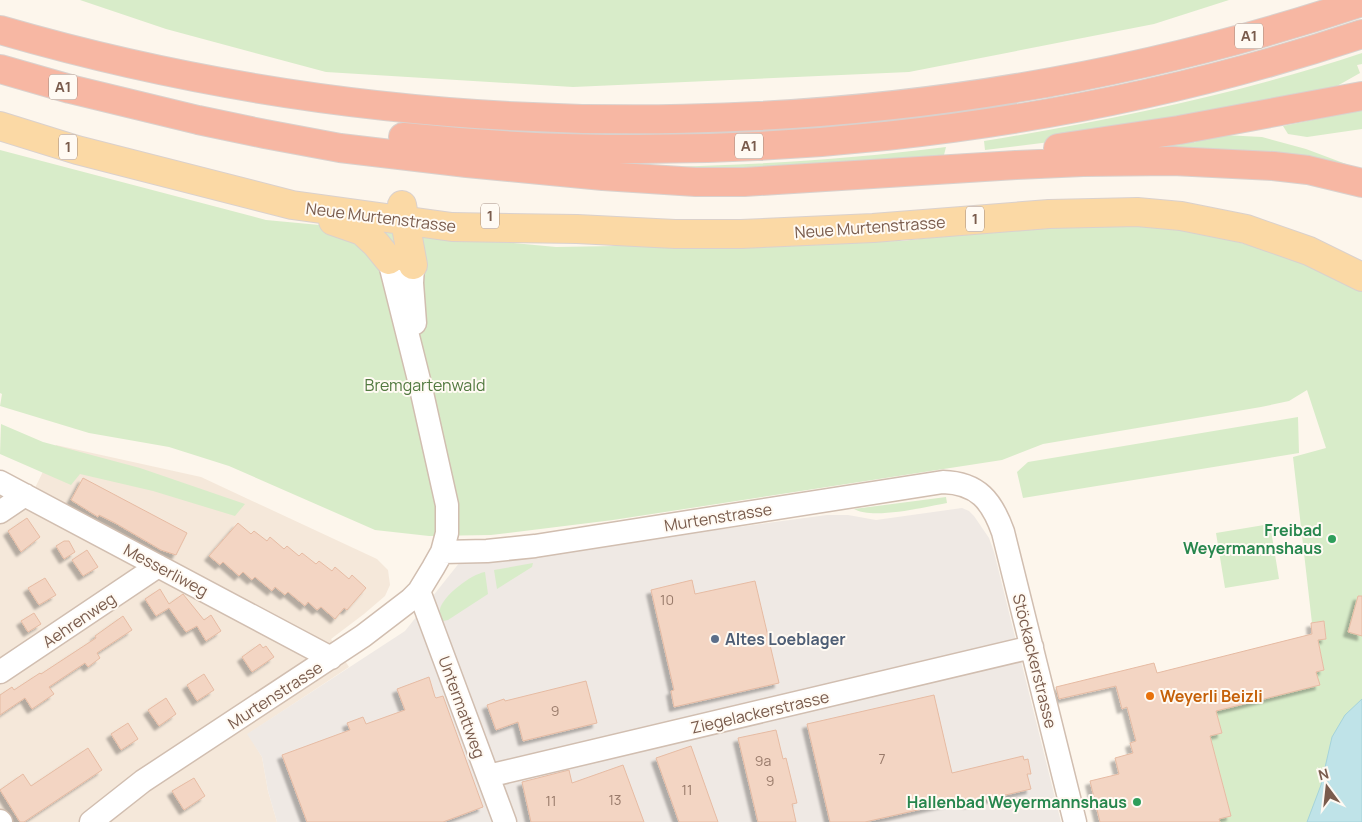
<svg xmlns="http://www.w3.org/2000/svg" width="1362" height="822" viewBox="0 0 1362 822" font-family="Manrope,sans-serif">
<defs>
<filter id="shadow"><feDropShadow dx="-4.5" dy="4.5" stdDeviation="1" flood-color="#0004"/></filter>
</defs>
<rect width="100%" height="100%" fill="#fdf6ec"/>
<path fill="#f5e8da" d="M 56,445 L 201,477 L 377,559 L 388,570 L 390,585 L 385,596 L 364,614 L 331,639 L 349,667 L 248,734 L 262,757 L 268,791 L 277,822 L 0,822 L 0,475 L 33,492 Z"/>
<path fill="#efe9e4" d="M 962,508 L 969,511 L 974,516 L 989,538 L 994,552 L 1061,822 L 277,822 L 268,791 L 262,757 L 247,734 L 405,631 L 460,562 L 486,561 L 827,515 L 848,515 L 876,520 Z"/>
<path fill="#d8ecc9" d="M 80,0 L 1229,0 L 1154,24 L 909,72 L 573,87 L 326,72 L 166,29 Z
M 1362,53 L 1362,64 L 1357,65 L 1360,73 L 1314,99 L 1090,137 L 985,150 L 984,141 C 1112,120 1239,94 1362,53 Z
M 1362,110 L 1362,129 L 1307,137 L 1288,134 L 1283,126 Z
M 1224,135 L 1262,137 L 1306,149 L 1362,170 L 1125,152 L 1193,140 L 1195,143 L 1196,140 Z
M 946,147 L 944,155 L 871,163 L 743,172 L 661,167 C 756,165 852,159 946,147 Z
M 0,150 L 266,220 L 556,247 L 902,241 L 1053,224 L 1183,228 L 1303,259 L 1362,289 L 1362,822 L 1220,822 L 1219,819 L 1231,816 L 1210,736 L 1222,733 L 1216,711 L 1320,685 L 1316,672 L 1324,670 L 1318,640 L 1326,639 L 1324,621 L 1312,623 L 1293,457 L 1326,448 L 1307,390 L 1289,401 L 1261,407 L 1043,444 L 1002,460 L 613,520 L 491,535 L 429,536 L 375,530 L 229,466 L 169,447 L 89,433 L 0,406 L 2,394 L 0,393 Z
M 1298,417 L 1299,453 L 1023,498 L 1017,472 L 1028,462 Z
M 1,424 L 43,442 L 140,468 L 245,504 L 235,516 L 153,491 L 80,474 L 71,485 L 0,454 Z
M 946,497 L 947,503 C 924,507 873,520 854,509 Z
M 1270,524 L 1279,579 L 1225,588 L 1216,533 Z
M 533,563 L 532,567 L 497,589 L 494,570 Z
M 485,572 L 488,594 L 448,620 L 439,622 C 439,618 439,613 440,609 C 443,596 471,574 485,572 Z"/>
<path fill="#bfe3e8" stroke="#a5d3da" d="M 1362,699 L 1362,822 L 1307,822 L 1321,785 L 1332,737 L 1345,715 Z"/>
<path fill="#f3d5c3" stroke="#e6bba3" filter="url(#shadow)" d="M 83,478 L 187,533 L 176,555 L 161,550 L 115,523 L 99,515 L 98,517 L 71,500 Z
M 27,518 L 40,537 L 21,552 L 8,531 Z
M 238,523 L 251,534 L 254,531 L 267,541 L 270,537 L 284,549 L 287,546 L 299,556 L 302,553 L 316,564 L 319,561 L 332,571 L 335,567 L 349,579 L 352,575 L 366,588 L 347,610 L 344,608 L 335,619 L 321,607 L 317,610 L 308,602 L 305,606 L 288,592 L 285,595 L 275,587 L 272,591 L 255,577 L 252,580 L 243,572 L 239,576 L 223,562 L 220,565 L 209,556 Z
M 64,541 L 69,541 L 75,552 L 64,559 L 56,546 Z
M 87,550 L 98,567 L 83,576 L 72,560 Z
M 45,578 L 56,595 L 39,605 L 28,588 Z
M 692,580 L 695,594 L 755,581 L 779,683 L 674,707 L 671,691 L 674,690 L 651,590 Z
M 160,589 L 169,604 L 183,594 L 204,620 L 211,615 L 221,631 L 206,641 L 197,626 L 186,632 L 169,608 L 156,616 L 145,599 Z
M 1358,596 L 1362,596 L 1362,636 L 1348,632 Z
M 34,613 L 41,624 L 28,632 L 21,621 Z
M 123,616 L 132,630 L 97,653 L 100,658 L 88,667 L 85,663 L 49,687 L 54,694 L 32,709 L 25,698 L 0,715 L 0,695 L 12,687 L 14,690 L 40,673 L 41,674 L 96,638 L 95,636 Z
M 1324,621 L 1326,639 L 1318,640 L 1324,670 L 1316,672 L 1320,685 L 1216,711 L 1222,733 L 1210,736 L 1231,816 L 1219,819 L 1220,822 L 1100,822 L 1090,781 L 1119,774 L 1115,758 L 1133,753 L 1130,743 L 1136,741 L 1127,707 L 1122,709 L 1116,686 L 1059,699 L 1056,687 L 1154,663 L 1157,673 L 1312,634 L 1311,623 Z
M 260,644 L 263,648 L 266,646 L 274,657 L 252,672 L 242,657 Z
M 204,674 L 214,690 L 197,701 L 187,685 Z
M 429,677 L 435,697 L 436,698 L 443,696 L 483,807 L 443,822 L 307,822 L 282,755 L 350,730 L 347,723 L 363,717 L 366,724 L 405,710 L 397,689 Z
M 586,681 L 597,723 L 523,741 L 518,722 L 496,730 L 487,705 L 504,699 L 505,701 Z
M 934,695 L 952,773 L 1023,756 L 1024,760 L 1028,759 L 1031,774 L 1027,774 L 1031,789 L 967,804 L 966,799 L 865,822 L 830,822 L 807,724 Z
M 166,698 L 176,714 L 159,726 L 148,710 Z
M 128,723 L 138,739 L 121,750 L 111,734 Z
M 776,730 L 783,759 L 786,758 L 797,803 L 792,804 L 796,822 L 758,822 L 738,738 Z
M 691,746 L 718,822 L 679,822 L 656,758 Z
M 88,748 L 102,770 L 24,822 L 20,822 L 0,790 L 23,774 L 31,786 Z
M 623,765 L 644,822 L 531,822 L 522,782 L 569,770 L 572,783 Z
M 194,778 L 205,796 L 184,810 L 172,791 Z"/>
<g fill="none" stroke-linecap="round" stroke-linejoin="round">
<g stroke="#d1beb0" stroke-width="25">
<path id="minor" d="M 413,265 L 412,283 L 415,323
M 0,482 L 331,658
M 0,512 L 25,495
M 442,552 L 487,551 L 535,546 L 943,482 C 978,483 992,501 1003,532 L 1075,822
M 419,591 L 505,822
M 0,672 L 158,566
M 488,776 L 1032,647
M 0,821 L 1,822
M 91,822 L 143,781 L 363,636 L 410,600 L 419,591 L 433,568 L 442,552 L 447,533 L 447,505 L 420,384 L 389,260"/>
</g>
<g stroke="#dad1cd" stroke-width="30">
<path id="major" d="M 0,126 L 77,150 L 292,205 L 452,227 L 577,229 L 675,234 L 741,234 L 873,228 L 1049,214 L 1137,212 L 1181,216 L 1246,229 L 1309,251 L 1362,277
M 402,205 L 413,265
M 333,221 L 362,231 L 376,244 L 389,260"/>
</g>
<g stroke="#dad1cd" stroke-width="30">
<path id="highway" d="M 0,30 C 441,158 927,148 1362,2
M 0,69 L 70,89 L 198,120 L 265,134 L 340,148 L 467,163 L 603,176 L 696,182 L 744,182 L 1016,165 L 1083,162 L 1173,161 L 1273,166 L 1308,170 L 1362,183
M 403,137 C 722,170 1058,135 1362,34
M 1058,148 L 1179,130 L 1362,96"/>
</g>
<use href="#minor" stroke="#fff" stroke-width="22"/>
<use href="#major" stroke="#fbd9a5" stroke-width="28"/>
<use href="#highway" stroke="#f7b7a3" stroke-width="28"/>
</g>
<g fill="#2e9e5b" stroke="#fffaf3" stroke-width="2">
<circle cx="1332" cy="539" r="5"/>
<circle cx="1137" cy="802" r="5"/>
</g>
<circle fill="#5c6f8a" stroke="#fffaf3" stroke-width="2" cx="715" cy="639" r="5"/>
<circle fill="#e8710a" stroke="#fffaf3" stroke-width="2" cx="1150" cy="696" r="5"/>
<g text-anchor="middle" stroke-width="4" stroke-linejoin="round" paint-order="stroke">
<g font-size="14" fill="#987a6a">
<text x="667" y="605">10</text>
<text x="555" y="716">9</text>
<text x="882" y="764">7</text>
<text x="763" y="766">9a</text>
<text x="770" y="786">9</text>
<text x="687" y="795">11</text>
<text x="615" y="805">13</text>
<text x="551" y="806">11</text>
</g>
<g fill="#fffaf3" stroke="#a28b7f" stroke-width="1">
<rect x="1235" y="23.5" width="28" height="25" rx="4"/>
<rect x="49" y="74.5" width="28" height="25" rx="4"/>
<rect x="735" y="133.5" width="28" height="25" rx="4"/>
<rect x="59" y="134.5" width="18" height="25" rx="4"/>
<rect x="481" y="203.5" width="18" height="25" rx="4"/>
<rect x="966" y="206.5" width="18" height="25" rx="4"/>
</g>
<g font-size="15" font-weight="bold" fill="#7a5c4d">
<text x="1249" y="41">A1</text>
<text x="63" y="92">A1</text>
<text x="749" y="151">A1</text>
<text x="68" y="152">1</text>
<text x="490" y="221">1</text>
<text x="975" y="224">1</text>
</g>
<g font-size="16" fill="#7a5c4d" stroke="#fffaf3">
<text transform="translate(381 217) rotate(7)" y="6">Neue Murtenstrasse</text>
<text transform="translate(870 227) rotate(-4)" y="6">Neue Murtenstrasse</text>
<text transform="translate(718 517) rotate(-9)" y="6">Murtenstrasse</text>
<text transform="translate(166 570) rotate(28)" y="6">Messerliweg</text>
<text transform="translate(79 620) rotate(-34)" y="6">Aehrenweg</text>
<text transform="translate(1035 661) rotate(76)" y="6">Stöckackerstrasse</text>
<text transform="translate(275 695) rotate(-33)" y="6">Murtenstrasse</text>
<text transform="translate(462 707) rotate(70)" y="6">Untermattweg</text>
<text transform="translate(760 712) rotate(-13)" y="6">Ziegelackerstrasse</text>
</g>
<g font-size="16" fill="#537a41" stroke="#fffaf3">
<text x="425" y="391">Bremgartenwald</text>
</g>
<g font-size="16" font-weight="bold" fill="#27864d" stroke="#fffaf3" text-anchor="end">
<text x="1322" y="536">Freibad<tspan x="1322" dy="18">Weyermannshaus</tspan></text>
<text x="1127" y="808">Hallenbad Weyermannshaus</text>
</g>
<g font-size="16" font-weight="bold" fill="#4e5e75" stroke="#fffaf3" text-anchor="start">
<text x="725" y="645">Altes Loeblager</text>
</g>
<g font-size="16" font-weight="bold" fill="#c56008" stroke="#fffaf3" text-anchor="start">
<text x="1160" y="702">Weyerli Beizli</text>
</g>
</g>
<g transform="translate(1327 787) rotate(345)" stroke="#fffaf3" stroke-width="4" paint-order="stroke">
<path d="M0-4L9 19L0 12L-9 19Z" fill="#7a5c4d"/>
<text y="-8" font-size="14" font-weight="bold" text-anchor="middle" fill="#7a5c4d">N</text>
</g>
</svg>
